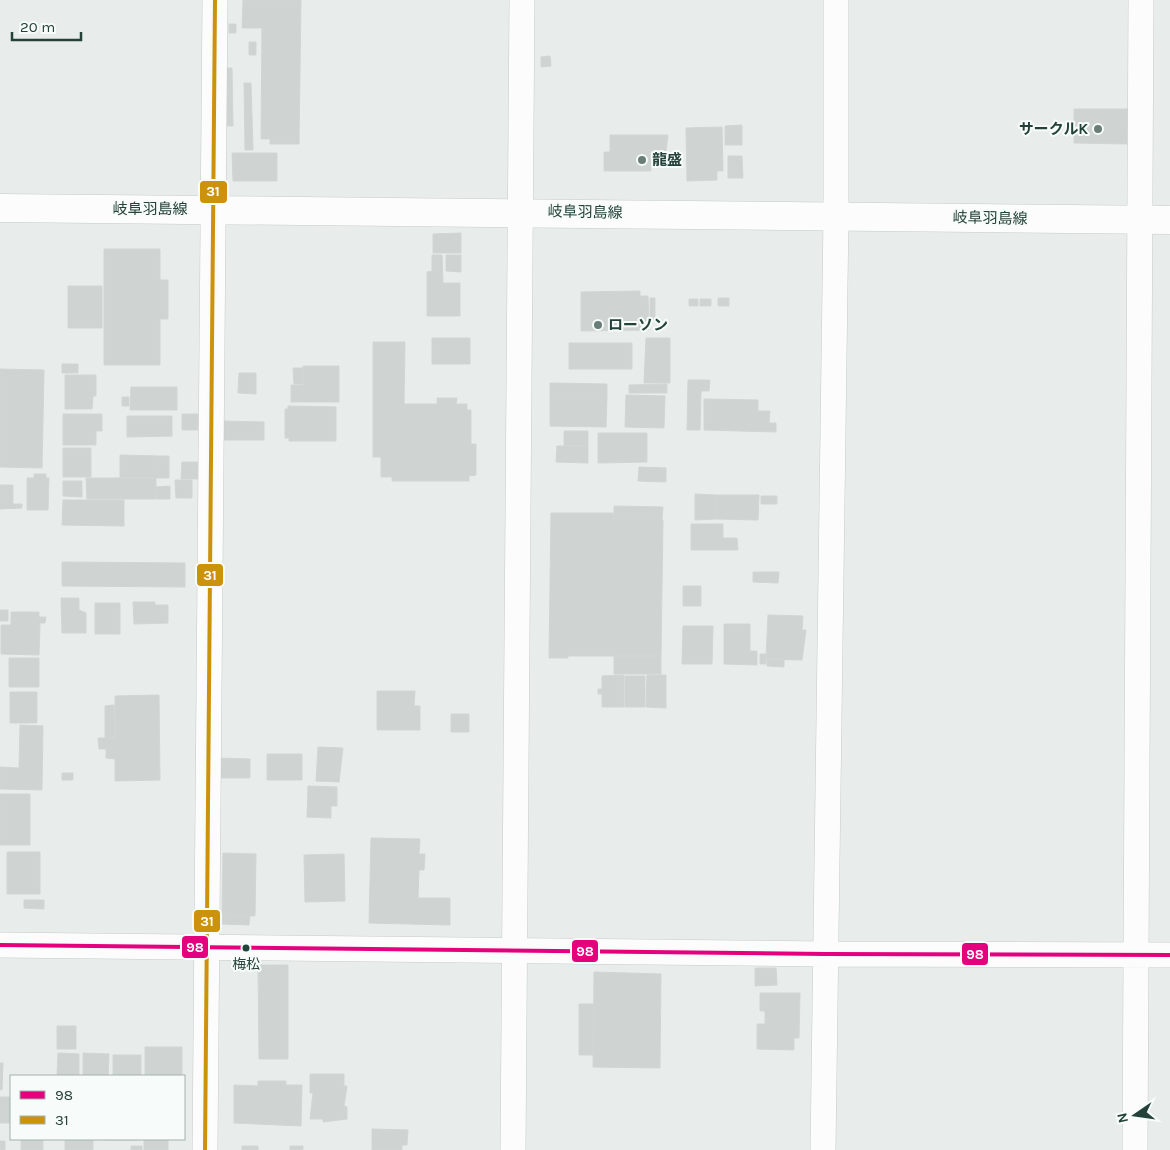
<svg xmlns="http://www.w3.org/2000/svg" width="1170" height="1150" viewBox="0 0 1170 1150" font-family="Karla,'Noto Sans JP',sans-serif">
<rect width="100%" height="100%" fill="#e8edeb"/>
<path fill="#cfd4d2" stroke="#d1d6d4" d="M 243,0 L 301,0 L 299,144 L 270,144 L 270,139 L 261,139 L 262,28 L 242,28 Z
M 229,24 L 236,24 L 236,33 L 229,33 Z
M 249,42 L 256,42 L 256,55 L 249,55 Z
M 550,56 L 551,66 L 541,67 L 541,57 Z
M 227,68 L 232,68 L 233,126 L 227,126 Z
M 244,83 L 251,83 L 253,150 L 245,150 Z
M 1074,109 L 1129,109 L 1129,144 L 1074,143 Z
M 742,125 L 742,145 L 725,145 L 725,126 Z
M 722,127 L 723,171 L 717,171 L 717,180 L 687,181 L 686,128 Z
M 610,135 L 668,135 L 665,160 L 660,160 L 660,165 L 651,165 L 651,171 L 604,171 L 604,152 L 610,152 Z
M 232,153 L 277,153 L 277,181 L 233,181 Z
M 728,156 L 742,156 L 743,178 L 728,178 Z
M 461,233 L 461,253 L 433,253 L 433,234 Z
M 104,249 L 160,249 L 160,280 L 168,280 L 168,319 L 160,319 L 160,365 L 104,365 Z
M 432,255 L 442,255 L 443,283 L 460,283 L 460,316 L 427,316 L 427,272 L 432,271 Z
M 446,255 L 461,255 L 461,272 L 446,271 Z
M 68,286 L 102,286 L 102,328 L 68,328 Z
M 640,291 L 640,296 L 648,296 L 649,330 L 581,331 L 581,292 Z
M 650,298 L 655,298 L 655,320 L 650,320 Z
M 718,298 L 729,298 L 729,306 L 718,306 Z
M 689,299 L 698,299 L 698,306 L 689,306 Z
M 700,299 L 711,299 L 711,306 L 700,306 Z
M 432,338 L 470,338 L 470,364 L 432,364 Z
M 646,338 L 670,338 L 670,383 L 644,383 Z
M 373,342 L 405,342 L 404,404 L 437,404 L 437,398 L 457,398 L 456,404 L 467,404 L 467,410 L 471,410 L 471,444 L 476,444 L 476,475 L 469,476 L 469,481 L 392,481 L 392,477 L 381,477 L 381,457 L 373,457 Z
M 569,343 L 632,343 L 632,369 L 569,369 Z
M 62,364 L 78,364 L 78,373 L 62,373 Z
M 303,366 L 339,366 L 339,402 L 291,402 L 291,385 L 303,385 Z
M 293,368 L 303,368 L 303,384 L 294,384 Z
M 0,369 L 44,370 L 42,468 L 0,467 Z
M 239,373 L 256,373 L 256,394 L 238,393 Z
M 65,375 L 96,375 L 96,396 L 93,396 L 92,409 L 65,409 Z
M 688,380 L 710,380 L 709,391 L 701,391 L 700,430 L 687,430 Z
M 550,383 L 607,384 L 607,396 L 550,394 Z
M 667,384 L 667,393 L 629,393 L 629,385 Z
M 131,387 L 177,387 L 177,410 L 130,410 Z
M 550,394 L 607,396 L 606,427 L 550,426 Z
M 626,395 L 665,396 L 664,428 L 625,427 Z
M 122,397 L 129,397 L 129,406 L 122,406 Z
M 704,399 L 758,400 L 758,411 L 770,411 L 769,423 L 776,423 L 776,432 L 704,430 Z
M 288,406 L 336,407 L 336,441 L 289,441 L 289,438 L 285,438 L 285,409 L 288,409 Z
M 63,414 L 102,414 L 102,431 L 96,431 L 96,445 L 63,445 Z
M 182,414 L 198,414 L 198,430 L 182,430 Z
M 127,416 L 172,416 L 172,436 L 127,437 Z
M 223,421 L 264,422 L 264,440 L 223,440 Z
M 564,431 L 588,431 L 588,446 L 564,446 Z
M 598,433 L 647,433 L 647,462 L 598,463 Z
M 557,446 L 588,446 L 588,463 L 556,462 Z
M 63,448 L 91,448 L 91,477 L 63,477 Z
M 120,455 L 159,456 L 160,478 L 120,478 Z
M 159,456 L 169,456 L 169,478 L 160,478 Z
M 182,462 L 198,462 L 198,479 L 181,479 Z
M 639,467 L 666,468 L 666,482 L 638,481 Z
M 34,474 L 46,474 L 46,478 L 49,478 L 48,510 L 27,510 L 27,478 L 34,478 Z
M 86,478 L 156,478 L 156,499 L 87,499 Z
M 175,480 L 192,480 L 192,498 L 176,498 Z
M 63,481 L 82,481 L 82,497 L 63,496 Z
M 0,485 L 13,485 L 13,504 L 22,504 L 22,508 L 0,509 Z
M 170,486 L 170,499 L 157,499 L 156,487 Z
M 695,494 L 716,495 L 716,519 L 695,520 Z
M 716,495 L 759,495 L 758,520 L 716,519 Z
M 761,496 L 777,496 L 777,504 L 761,504 Z
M 63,500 L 124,500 L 124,526 L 62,525 Z
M 614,506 L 663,507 L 662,520 L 614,519 Z
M 551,513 L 613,513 L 614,519 L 663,520 L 661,656 L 568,656 L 568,658 L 549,658 Z
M 691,524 L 723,524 L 723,538 L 737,538 L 738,550 L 691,550 Z
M 62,562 L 185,563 L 185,587 L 62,586 Z
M 753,572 L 779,572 L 778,583 L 753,582 Z
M 683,586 L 701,586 L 701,606 L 683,606 Z
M 61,598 L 79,598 L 79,610 L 86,613 L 86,633 L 62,633 Z
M 133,602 L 155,602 L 155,605 L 168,605 L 168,623 L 134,624 Z
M 95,603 L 120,603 L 120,634 L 95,634 Z
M 0,610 L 8,610 L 8,621 L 0,621 Z
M 11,612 L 39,612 L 39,617 L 46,617 L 45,623 L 40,623 L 39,655 L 1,654 L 1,625 L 11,625 Z
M 768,615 L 803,616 L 802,630 L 806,630 L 802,660 L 766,659 Z
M 724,624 L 750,624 L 750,651 L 757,651 L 757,665 L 724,664 Z
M 683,626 L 713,626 L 712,664 L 682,664 Z
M 760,654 L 766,654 L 766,664 L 760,664 Z
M 614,656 L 661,656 L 661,674 L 614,674 Z
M 9,658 L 39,658 L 39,687 L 9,687 Z
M 767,659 L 784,659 L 784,667 L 767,666 Z
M 624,675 L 624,707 L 602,707 L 602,694 L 598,694 L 598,689 L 602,689 L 602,676 Z
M 647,675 L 666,675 L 666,708 L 646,707 Z
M 625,676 L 645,676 L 645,707 L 625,707 Z
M 377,691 L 415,691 L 414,706 L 420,706 L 420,730 L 377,730 Z
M 10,692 L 37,692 L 37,723 L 10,723 Z
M 159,695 L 160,780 L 115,781 L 115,759 L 106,758 L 106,749 L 99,749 L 98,738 L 115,738 L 115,696 Z
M 114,705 L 115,738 L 105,738 L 105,706 Z
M 451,714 L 469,714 L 469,732 L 451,732 Z
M 20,725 L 43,726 L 42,790 L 0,789 L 0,767 L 19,768 Z
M 318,747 L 343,748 L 339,782 L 316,781 Z
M 267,754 L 302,754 L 302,780 L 267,780 Z
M 218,758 L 250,759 L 250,778 L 218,778 Z
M 62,773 L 73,773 L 73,780 L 62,780 Z
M 308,786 L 337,787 L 337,806 L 331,806 L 331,818 L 307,817 Z
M 0,794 L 30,794 L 30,845 L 0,845 Z
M 371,838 L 420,839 L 419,854 L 425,854 L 424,870 L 419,870 L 418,898 L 450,898 L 450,925 L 369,923 Z
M 7,852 L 40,852 L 40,894 L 7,894 Z
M 223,853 L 256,854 L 255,916 L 222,915 Z
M 344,854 L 345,901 L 305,902 L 304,855 Z
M 24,900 L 44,900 L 44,909 L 24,908 Z
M 222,915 L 250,916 L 249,925 L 222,924 Z
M 258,965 L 288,965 L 288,1059 L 259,1059 Z
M 755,968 L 776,968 L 777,985 L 755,986 Z
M 594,972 L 661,974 L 660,1068 L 593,1067 Z
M 760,993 L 800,993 L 799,1038 L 794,1038 L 794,1050 L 757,1049 L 757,1024 L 765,1024 L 765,1011 L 760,1011 Z
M 579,1004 L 594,1004 L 593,1055 L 579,1055 Z
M 57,1026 L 76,1026 L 76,1049 L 57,1049 Z
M 145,1047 L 182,1047 L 182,1076 L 145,1076 Z
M 58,1053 L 79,1054 L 79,1076 L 57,1076 Z
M 83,1053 L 109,1054 L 108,1076 L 83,1076 Z
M 113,1055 L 141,1055 L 141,1076 L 113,1076 Z
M 0,1063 L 3,1063 L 2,1090 L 0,1090 Z
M 310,1074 L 344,1074 L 344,1086 L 347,1086 L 344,1106 L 347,1107 L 347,1119 L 323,1122 L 323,1119 L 310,1119 L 313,1093 L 310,1093 Z
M 258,1081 L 286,1081 L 286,1085 L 302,1085 L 301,1126 L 234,1123 L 234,1085 L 258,1086 Z
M 0,1097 L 11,1097 L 11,1123 L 0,1123 Z
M 372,1129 L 408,1130 L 407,1145 L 402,1145 L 402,1150 L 372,1150 Z
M 21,1139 L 43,1139 L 43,1150 L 21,1150 Z
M 65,1139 L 93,1139 L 93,1150 L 65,1150 Z
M 105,1139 L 137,1139 L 137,1140 L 105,1140 Z
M 144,1140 L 168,1140 L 168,1150 L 144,1150 Z
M 0,1141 L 5,1141 L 5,1150 L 0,1150 Z
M 131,1146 L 142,1146 L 142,1150 L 131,1150 Z
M 242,1146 L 258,1146 L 258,1150 L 242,1150 Z
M 290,1146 L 303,1146 L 303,1150 L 290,1150 Z"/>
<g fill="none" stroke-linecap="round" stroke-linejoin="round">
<g stroke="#c5cac8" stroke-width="26">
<path id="minor" d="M 0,945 L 825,954 L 1170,955
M 205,1150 L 215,0
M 513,1150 L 522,0
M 823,1150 L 836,215 L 836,0
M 1135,1150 L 1141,0"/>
</g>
<g stroke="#c3cbc8" stroke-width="29">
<path id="secondary" d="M 0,208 L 1170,220"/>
</g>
<use href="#minor" stroke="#fcfcfc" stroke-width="25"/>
<use href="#secondary" stroke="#fcfcfc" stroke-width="28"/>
<g stroke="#f7fbf9" stroke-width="8">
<path id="bus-1" d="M 0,945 L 825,954 L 1170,955"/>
</g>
<g stroke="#f7fbf9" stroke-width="8">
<path id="bus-2" d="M 205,1150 L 215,0"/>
</g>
<use href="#bus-1" stroke="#e5007d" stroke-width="4"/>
<use href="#bus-2" stroke="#cd920c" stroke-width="4"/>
</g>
<g fill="#697e78" stroke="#f7fbf9" stroke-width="2">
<circle cx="1098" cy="129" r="5"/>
<circle cx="642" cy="160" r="5"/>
<circle cx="598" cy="325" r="5"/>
</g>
<circle fill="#24423a" stroke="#f7fbf9" stroke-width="2" cx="246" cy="948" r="4.5"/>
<g text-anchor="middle" stroke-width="4" stroke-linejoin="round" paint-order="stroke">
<g font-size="14" fill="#24423a" stroke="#f7fbf9">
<text x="246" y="969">梅松</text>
</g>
<g font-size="15" font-weight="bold" fill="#24423a" stroke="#f7fbf9" text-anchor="start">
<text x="1088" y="134" text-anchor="end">サークルK</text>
<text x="652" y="165">龍盛</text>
<text x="608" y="330">ローソン</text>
</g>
<g font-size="15" fill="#24423a" stroke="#f7fbf9">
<text x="150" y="214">岐阜羽島線</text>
<text transform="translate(585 212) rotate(1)" y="5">岐阜羽島線</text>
<text transform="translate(990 218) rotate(1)" y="5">岐阜羽島線</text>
</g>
</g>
<g stroke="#f7fbf9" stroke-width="2">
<rect x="199" y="180" width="29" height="24" rx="5" fill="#cd920c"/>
<rect x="196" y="563" width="28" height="24" rx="5" fill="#cd920c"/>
<rect x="193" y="909" width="28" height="24" rx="5" fill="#cd920c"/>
<rect x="181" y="935" width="28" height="24" rx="5" fill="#e5007d"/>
<rect x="571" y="939" width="28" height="24" rx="5" fill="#e5007d"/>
<rect x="961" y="942" width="28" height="24" rx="5" fill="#e5007d"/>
</g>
<g font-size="14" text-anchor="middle" font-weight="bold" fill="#fff">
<text x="213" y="196">31</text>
<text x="210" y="580">31</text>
<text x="207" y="926">31</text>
<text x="195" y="952">98</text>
<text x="585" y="956">98</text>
<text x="975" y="959">98</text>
</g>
<rect x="10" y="1075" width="175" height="65" fill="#f7fbf9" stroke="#a3b1ad"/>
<rect x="20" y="1091" width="25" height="8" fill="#e5007d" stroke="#a3b1ad"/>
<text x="55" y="1100" font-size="15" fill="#24423a">98</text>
<rect x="20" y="1116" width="25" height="8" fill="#cd920c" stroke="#a3b1ad"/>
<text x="55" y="1125" font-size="15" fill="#24423a">31</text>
<g transform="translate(1135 1115) rotate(257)" stroke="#f7fbf9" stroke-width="4" paint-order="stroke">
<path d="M0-4L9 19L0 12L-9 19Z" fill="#24423a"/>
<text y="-8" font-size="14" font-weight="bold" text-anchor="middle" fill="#24423a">N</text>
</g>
<path d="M12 32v8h69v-8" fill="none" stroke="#24423a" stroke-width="2.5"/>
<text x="20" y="32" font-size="15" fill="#24423a" stroke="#f7fbf9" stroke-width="4" paint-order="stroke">20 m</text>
</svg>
